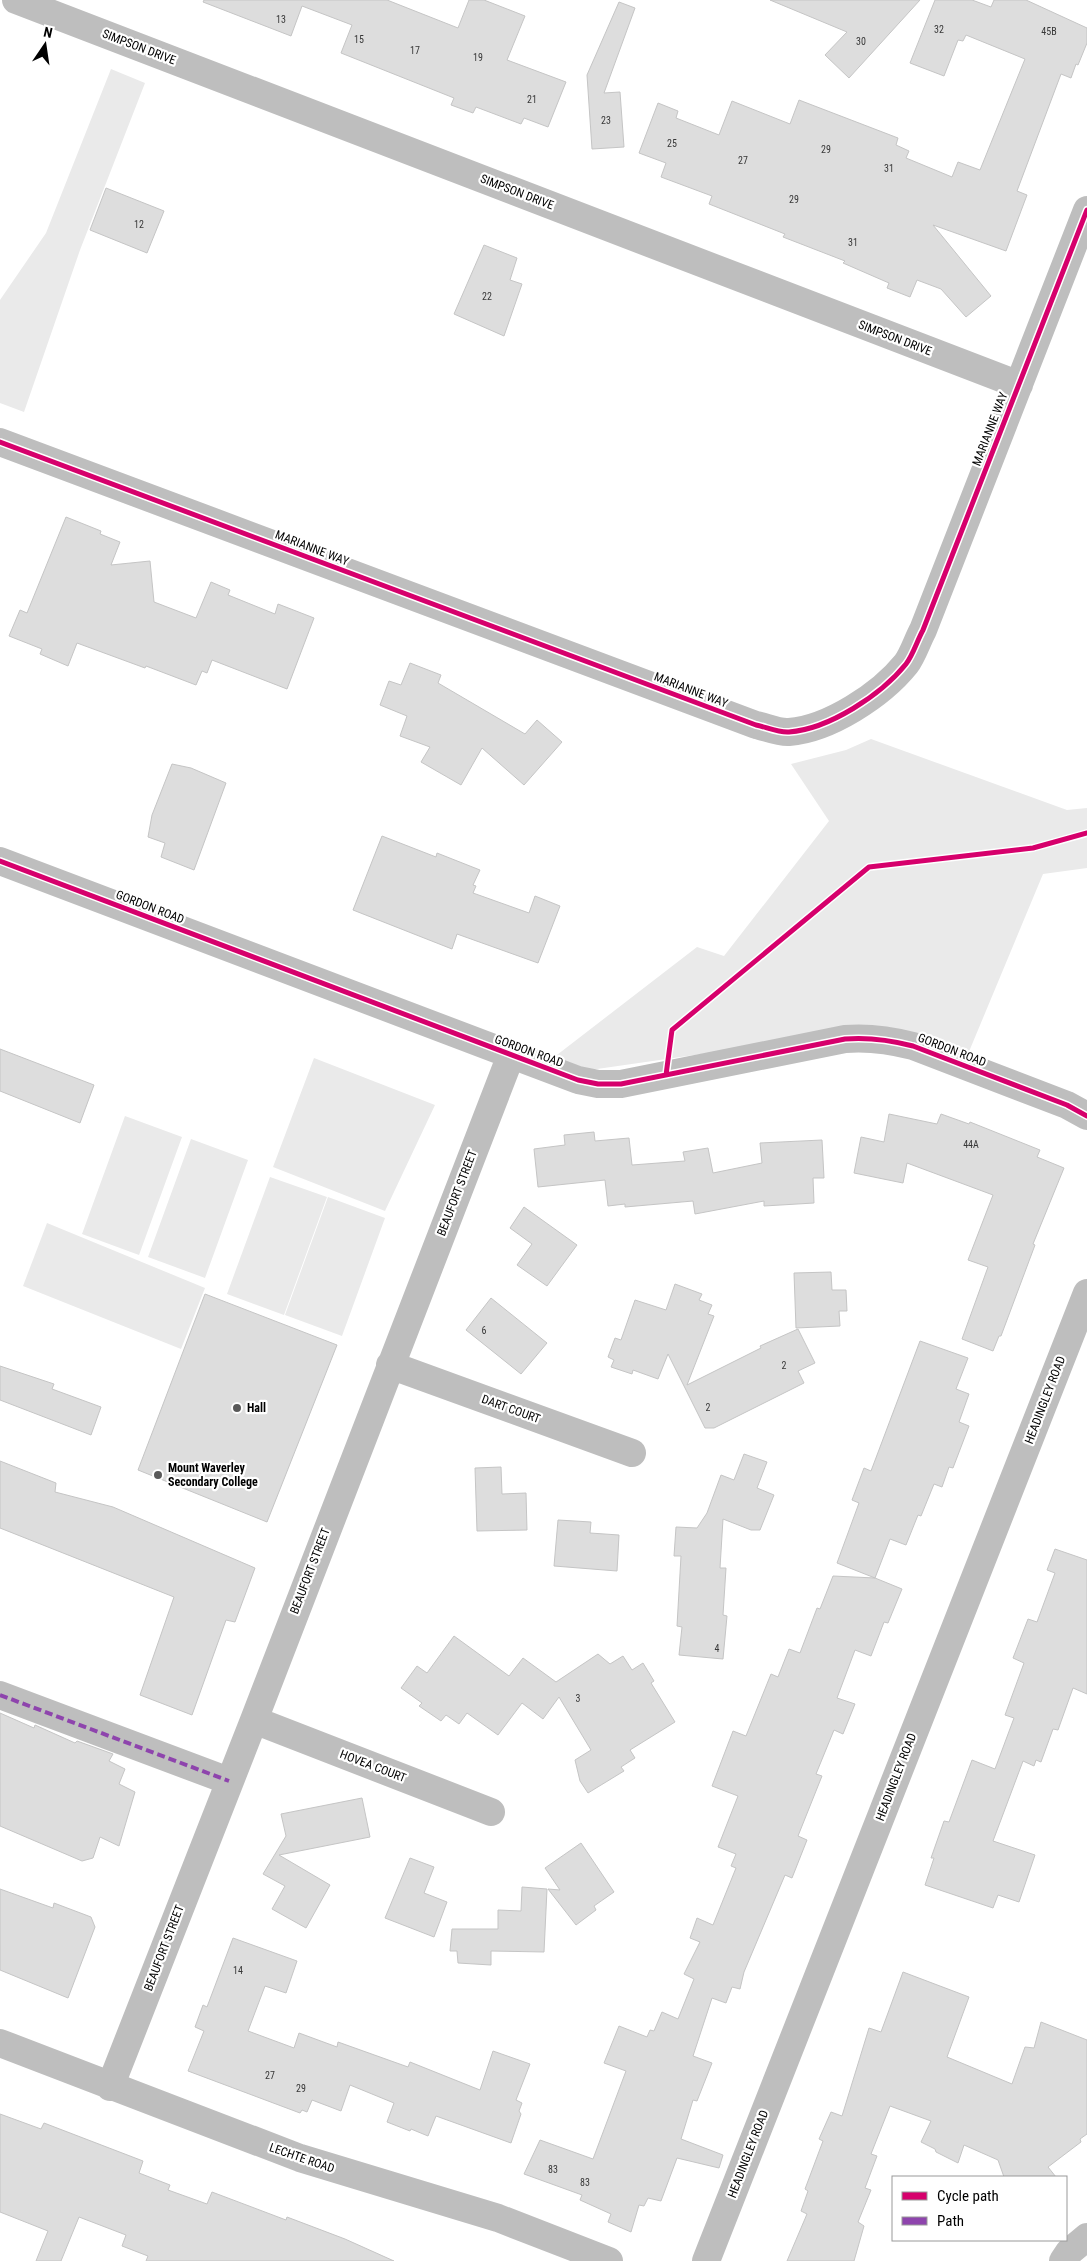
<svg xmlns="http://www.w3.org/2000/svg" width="1087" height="2261" viewBox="0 0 1087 2261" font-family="'Roboto Condensed',sans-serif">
<rect width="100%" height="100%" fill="#fff"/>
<path fill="#eaeaea" d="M 111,69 L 145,83 L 80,250 L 24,412 L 0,403 L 0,300 L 46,233 Z
M 871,739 L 1067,810 L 1087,808 L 1087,868 L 1043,874 L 968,1054 L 889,1027 L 590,1070 L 553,1058 L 697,947 L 724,956 L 829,821 L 791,764 L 846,750 Z
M 314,1058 L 435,1105 L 385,1211 L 273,1167 Z
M 125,1116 L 182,1137 L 139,1255 L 82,1234 Z
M 191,1139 L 248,1160 L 205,1278 L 148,1257 Z
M 270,1177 L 327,1197 L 284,1315 L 227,1294 Z
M 328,1197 L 385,1218 L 342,1336 L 285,1315 Z
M 47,1223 L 205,1288 L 181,1349 L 23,1286 Z"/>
<path fill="#ddd" stroke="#c5c5c5" d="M 204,0 L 387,0 L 458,28 L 469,0 L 484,0 L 525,16 L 507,60 L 566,82 L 548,127 L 524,118 L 521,124 L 476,107 L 473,113 L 451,105 L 454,98 L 341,53 L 352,25 L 302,6 L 291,36 L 203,2 Z
M 770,0 L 920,0 L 849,78 L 825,55 L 847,32 Z
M 935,0 L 972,0 L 991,7 L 994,0 L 1026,0 L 1087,28 L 1087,43 L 1078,65 L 1076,64 L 1071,78 L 1061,74 L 1017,191 L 1027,195 L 1006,251 L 933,225 L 991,296 L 966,317 L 941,289 L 917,280 L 910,297 L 887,288 L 889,283 L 843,263 L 845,261 L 783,237 L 785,234 L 709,204 L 712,196 L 661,177 L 666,163 L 639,153 L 658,103 L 678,111 L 676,118 L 719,135 L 732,101 L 790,124 L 799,100 L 898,138 L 896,145 L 909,151 L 906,158 L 952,177 L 958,162 L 980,170 L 1025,59 L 966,35 L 963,41 L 958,40 L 944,76 L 910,63 Z
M 619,2 L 635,8 L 604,93 L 620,92 L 624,147 L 592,149 L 587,75 Z
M 106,188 L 164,211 L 147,253 L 90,230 Z
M 484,245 L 517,258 L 510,280 L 522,284 L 504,336 L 454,314 Z
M 66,517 L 101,531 L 100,534 L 120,542 L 111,565 L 150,561 L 154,602 L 196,618 L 211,582 L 230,590 L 228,595 L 275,614 L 278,604 L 314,618 L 287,689 L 212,660 L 207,673 L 202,671 L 196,685 L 146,666 L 145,668 L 77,643 L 68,666 L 40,654 L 42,649 L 9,636 L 20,610 L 27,613 Z
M 410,663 L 441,675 L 438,683 L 525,734 L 537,720 L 562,742 L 524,785 L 482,748 L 461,785 L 421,762 L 430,747 L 400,736 L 407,716 L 380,705 L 389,681 L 401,685 Z
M 172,764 L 191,768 L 226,783 L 194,870 L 161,857 L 165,843 L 148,837 L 152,815 Z
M 382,836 L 436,857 L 437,853 L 480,870 L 473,885 L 476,886 L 473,893 L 529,913 L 535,896 L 560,906 L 538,963 L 457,934 L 452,949 L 353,910 Z
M 0,1049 L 94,1085 L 80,1123 L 0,1091 Z
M 889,1114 L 937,1124 L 941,1114 L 969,1124 L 970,1122 L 1040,1150 L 1037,1157 L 1064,1168 L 1033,1244 L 1035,1245 L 1001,1336 L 999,1336 L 993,1351 L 962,1339 L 988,1267 L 968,1260 L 993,1195 L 907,1163 L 903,1183 L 854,1173 L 861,1137 L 884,1142 Z
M 594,1132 L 595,1141 L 629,1138 L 632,1165 L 685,1161 L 683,1152 L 708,1148 L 713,1173 L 762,1163 L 760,1143 L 822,1140 L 824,1178 L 813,1178 L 814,1203 L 764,1206 L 764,1201 L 695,1214 L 693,1201 L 625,1207 L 625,1204 L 608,1206 L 605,1180 L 538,1187 L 534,1149 L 565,1145 L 564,1135 Z
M 524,1207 L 577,1245 L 547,1286 L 517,1265 L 532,1244 L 510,1228 Z
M 831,1272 L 832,1290 L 846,1290 L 847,1311 L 839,1311 L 840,1326 L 796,1328 L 794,1273 Z
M 675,1284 L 702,1294 L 699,1300 L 712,1305 L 708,1314 L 714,1316 L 687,1385 L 761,1348 L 760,1346 L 798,1329 L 815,1363 L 798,1371 L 804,1383 L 714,1428 L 705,1428 L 668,1354 L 658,1379 L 633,1370 L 632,1374 L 611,1367 L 614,1360 L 608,1357 L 615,1338 L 621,1340 L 635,1300 L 666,1310 Z
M 205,1294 L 337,1345 L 267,1522 L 138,1470 Z
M 491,1298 L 547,1343 L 521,1374 L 466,1330 Z
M 920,1341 L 968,1358 L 956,1389 L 969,1394 L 959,1422 L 969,1426 L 953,1468 L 949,1467 L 942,1487 L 934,1484 L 921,1516 L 918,1515 L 906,1545 L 890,1539 L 875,1578 L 837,1563 L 859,1503 L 852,1500 L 864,1468 L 871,1471 Z
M 0,1366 L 54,1384 L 52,1389 L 101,1407 L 91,1435 L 0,1400 Z
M 744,1454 L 767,1462 L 757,1488 L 774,1495 L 760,1530 L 751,1530 L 723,1519 L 720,1568 L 726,1568 L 723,1615 L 727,1616 L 723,1659 L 679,1655 L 682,1627 L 677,1626 L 681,1556 L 674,1556 L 676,1527 L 697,1528 L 707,1513 L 721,1475 L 734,1480 Z
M 0,1461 L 56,1483 L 55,1492 L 113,1507 L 255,1568 L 235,1622 L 226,1620 L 192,1715 L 140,1695 L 174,1597 L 0,1528 Z
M 501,1467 L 502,1494 L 526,1493 L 527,1530 L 477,1531 L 475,1468 Z
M 558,1520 L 591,1522 L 590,1533 L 619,1535 L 617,1571 L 554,1566 Z
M 1055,1549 L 1087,1560 L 1087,1694 L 1073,1688 L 1058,1730 L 1053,1729 L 1041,1762 L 1036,1760 L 1034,1766 L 1023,1761 L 993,1841 L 1035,1855 L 1019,1902 L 998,1895 L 993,1908 L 925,1885 L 934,1858 L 931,1858 L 944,1821 L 949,1822 L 972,1760 L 995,1769 L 1014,1718 L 1005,1715 L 1024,1663 L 1013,1658 L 1028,1619 L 1037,1622 L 1055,1573 L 1047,1570 Z
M 833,1576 L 875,1578 L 902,1589 L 888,1623 L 884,1622 L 871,1656 L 855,1650 L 837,1698 L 855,1704 L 843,1734 L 834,1730 L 816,1774 L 822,1776 L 798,1836 L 807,1840 L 792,1878 L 785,1875 L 744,1972 L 740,1989 L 732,1987 L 726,2003 L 712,1998 L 693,2056 L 712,2063 L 697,2101 L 693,2100 L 681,2139 L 723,2155 L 719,2168 L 677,2158 L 661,2201 L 648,2198 L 644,2206 L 639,2205 L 631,2232 L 608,2222 L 611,2214 L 580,2200 L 582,2195 L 524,2174 L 540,2140 L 593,2159 L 626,2071 L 604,2063 L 619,2026 L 647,2037 L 650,2030 L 654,2031 L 662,2012 L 678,2019 L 694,1979 L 684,1974 L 700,1942 L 690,1938 L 697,1918 L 713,1925 L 736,1868 L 731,1866 L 736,1854 L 718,1847 L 738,1796 L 712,1786 L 733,1731 L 746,1736 L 771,1674 L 778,1677 L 789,1649 L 800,1653 L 817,1608 L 820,1609 Z
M 454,1636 L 509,1676 L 523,1658 L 556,1682 L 598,1654 L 610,1664 L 623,1656 L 632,1670 L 643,1663 L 654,1681 L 651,1683 L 675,1722 L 630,1750 L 635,1758 L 621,1767 L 624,1771 L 588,1793 L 580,1781 L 575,1760 L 591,1750 L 559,1697 L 543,1719 L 522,1703 L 498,1735 L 467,1713 L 459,1724 L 446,1715 L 441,1721 L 419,1706 L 422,1703 L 401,1688 L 417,1666 L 427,1673 Z
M 0,1713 L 34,1728 L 35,1725 L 75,1743 L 77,1741 L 113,1754 L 109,1761 L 125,1769 L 119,1784 L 135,1792 L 119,1846 L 100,1837 L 93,1858 L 82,1861 L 0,1826 Z
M 362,1798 L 370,1837 L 279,1855 L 330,1885 L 306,1928 L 272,1909 L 285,1886 L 263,1874 L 286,1836 L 281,1814 Z
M 581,1843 L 614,1892 L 594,1906 L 596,1910 L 576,1925 L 548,1889 L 560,1890 L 545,1868 Z
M 410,1858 L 434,1867 L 424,1893 L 447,1902 L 434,1937 L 385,1918 Z
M 522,1887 L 547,1889 L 544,1952 L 491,1951 L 491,1965 L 458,1963 L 457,1951 L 450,1951 L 452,1929 L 498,1929 L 498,1910 L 521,1911 Z
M 0,1889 L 53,1908 L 54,1903 L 91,1917 L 95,1927 L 68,1998 L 0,1970 Z
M 233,1938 L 297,1961 L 286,1993 L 265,1986 L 248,2031 L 294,2048 L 299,2033 L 337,2047 L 338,2042 L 408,2067 L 410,2062 L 480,2090 L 493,2051 L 530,2064 L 516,2100 L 522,2103 L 519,2111 L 521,2114 L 511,2143 L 436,2116 L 428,2136 L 411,2129 L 410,2131 L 387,2122 L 394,2103 L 350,2085 L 341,2111 L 312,2100 L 307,2112 L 302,2110 L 300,2113 L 188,2071 L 204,2031 L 195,2027 L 203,2005 L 207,2007 Z
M 903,1972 L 969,1997 L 947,2057 L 1012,2084 L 1025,2047 L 1034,2048 L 1041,2022 L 1087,2040 L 1087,2134 L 1080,2139 L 1081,2142 L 1048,2167 L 1056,2177 L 1004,2177 L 998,2160 L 964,2145 L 958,2163 L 936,2152 L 935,2149 L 921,2142 L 931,2121 L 890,2106 L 871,2154 L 877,2156 L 865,2188 L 871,2190 L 858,2222 L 864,2226 L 854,2261 L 787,2261 L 807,2214 L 801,2211 L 808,2191 L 805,2189 L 823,2141 L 819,2139 L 831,2112 L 842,2116 L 869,2028 L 881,2032 Z
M 0,2114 L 41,2129 L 44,2123 L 143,2161 L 139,2173 L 170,2185 L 168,2190 L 207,2204 L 212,2192 L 286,2220 L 287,2217 L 345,2239 L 394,2261 L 146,2261 L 148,2256 L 122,2246 L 126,2235 L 79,2217 L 61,2261 L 36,2261 L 48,2231 L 0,2212 Z"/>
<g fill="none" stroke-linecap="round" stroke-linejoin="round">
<path stroke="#bebebe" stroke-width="28" d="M 16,0 L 1019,385
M 0,442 L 756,725 C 766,727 779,733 789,732 C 829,729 881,695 906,664 C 913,655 917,641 923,630 L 1087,210
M 0,861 L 578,1080 L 598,1084 L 621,1084 L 845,1039 C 869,1037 890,1040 913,1046 L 1067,1105 L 1087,1116
M 390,1365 L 632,1453
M 0,1695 L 229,1781
M 254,1720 L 491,1812
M 0,2043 L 300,2158 L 498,2218 L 609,2261
M 110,2087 L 254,1720 L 511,1055
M 706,2261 L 1087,1293
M 1063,2261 L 1069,2252 L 1087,2237"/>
<path stroke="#8e44ad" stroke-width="4" stroke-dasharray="8 4" stroke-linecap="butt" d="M 0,1695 L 229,1781"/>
<g stroke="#fff" stroke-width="8">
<path id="cycleway" d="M 0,442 L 756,725 C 766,727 779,733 789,732 C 829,729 881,695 906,664 C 913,655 917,641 923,630 L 1087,210
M 0,861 L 578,1080 L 598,1084 L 621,1084 L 845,1039 C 869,1037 890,1040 913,1046 L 1067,1105 L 1087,1116
M 666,1075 L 672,1030 L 869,867 L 1033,848 L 1087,833"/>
</g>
<use href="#cycleway" stroke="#d6006c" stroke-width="5"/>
</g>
<g fill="#595959" stroke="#fff" stroke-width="2">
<circle cx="237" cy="1408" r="5"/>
<circle cx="158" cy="1475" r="5"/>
</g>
<g text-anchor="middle" stroke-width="4.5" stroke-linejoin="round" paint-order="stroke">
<g font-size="10" fill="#373737">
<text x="281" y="23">13</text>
<text x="939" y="33">32</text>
<text x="1049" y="35">45B</text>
<text x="359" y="43">15</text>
<text x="861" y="45">30</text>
<text x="415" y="54">17</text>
<text x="478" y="61">19</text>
<text x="532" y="103">21</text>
<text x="606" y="124">23</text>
<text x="672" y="147">25</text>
<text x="826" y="153">29</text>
<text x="743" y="164">27</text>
<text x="889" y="172">31</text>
<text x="794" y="203">29</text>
<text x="139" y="228">12</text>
<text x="853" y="246">31</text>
<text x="487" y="300">22</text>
<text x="971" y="1148">44A</text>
<text x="484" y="1334">6</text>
<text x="784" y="1369">2</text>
<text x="708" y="1411">2</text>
<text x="717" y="1652">4</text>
<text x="578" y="1702">3</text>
<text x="238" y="1974">14</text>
<text x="270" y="2079">27</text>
<text x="301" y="2092">29</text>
<text x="553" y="2173">83</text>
<text x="585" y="2186">83</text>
</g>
<g font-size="12" fill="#000" stroke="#fff">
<text transform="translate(139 47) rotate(21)" y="4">SIMPSON DRIVE</text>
<text transform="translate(517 192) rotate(21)" y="4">SIMPSON DRIVE</text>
<text transform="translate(895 338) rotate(21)" y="4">SIMPSON DRIVE</text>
<text transform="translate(990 429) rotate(-69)" y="4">MARIANNE WAY</text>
<text transform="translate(312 548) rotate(21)" y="4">MARIANNE WAY</text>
<text transform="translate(691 690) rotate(21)" y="4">MARIANNE WAY</text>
<text transform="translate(150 907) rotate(21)" y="4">GORDON ROAD</text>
<text transform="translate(952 1050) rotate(21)" y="4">GORDON ROAD</text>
<text transform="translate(529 1051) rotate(20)" y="4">GORDON ROAD</text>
<text transform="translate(457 1193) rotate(-69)" y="4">BEAUFORT STREET</text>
<text transform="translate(1045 1400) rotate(-69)" y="4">HEADINGLEY ROAD</text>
<text transform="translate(511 1409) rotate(20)" y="4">DART COURT</text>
<text transform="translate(310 1571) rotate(-69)" y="4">BEAUFORT STREET</text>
<text transform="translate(373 1766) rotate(21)" y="4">HOVEA COURT</text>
<text transform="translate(896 1777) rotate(-69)" y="4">HEADINGLEY ROAD</text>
<text transform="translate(164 1948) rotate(-69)" y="4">BEAUFORT STREET</text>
<text transform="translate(748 2154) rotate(-69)" y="4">HEADINGLEY ROAD</text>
<text transform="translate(302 2158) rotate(19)" y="4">LECHTE ROAD</text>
</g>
<g font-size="12" font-weight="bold" fill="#000" stroke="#fff" text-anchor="start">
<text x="247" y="1412">Hall</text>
<text x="168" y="1472">Mount Waverley<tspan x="168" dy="14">Secondary College</tspan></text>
</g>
</g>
<rect x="892" y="2176" width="175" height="65" fill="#ffffff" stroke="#999999"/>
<rect x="902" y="2192" width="25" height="8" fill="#d6006c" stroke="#999999"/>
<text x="937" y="2201" font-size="15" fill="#000000">Cycle path</text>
<rect x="902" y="2217" width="25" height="8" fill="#8e44ad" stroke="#999999"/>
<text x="937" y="2226" font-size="15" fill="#000000">Path</text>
<g transform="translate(45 45) rotate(13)" stroke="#ffffff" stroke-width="4" paint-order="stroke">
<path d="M0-4L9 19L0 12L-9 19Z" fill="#000000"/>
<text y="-8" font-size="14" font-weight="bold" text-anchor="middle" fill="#000000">N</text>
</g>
</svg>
